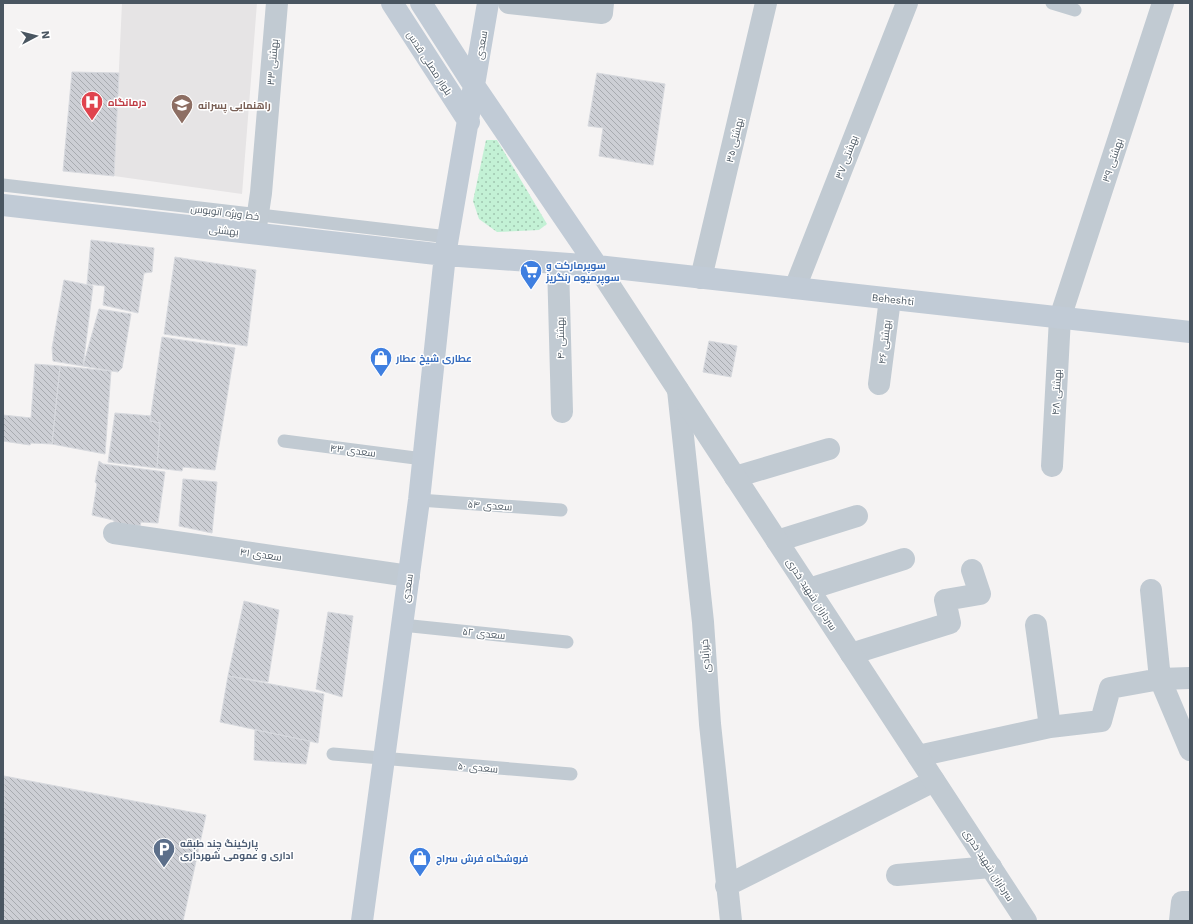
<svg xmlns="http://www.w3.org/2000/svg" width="1193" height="924" viewBox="0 0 1193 924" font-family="'Work Sans',Cairo,sans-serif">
<defs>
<pattern id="grass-dots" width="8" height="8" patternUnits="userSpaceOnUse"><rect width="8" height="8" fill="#c3f1d5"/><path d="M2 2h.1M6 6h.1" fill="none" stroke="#a0c6b0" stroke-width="1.8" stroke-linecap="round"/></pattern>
<pattern id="building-back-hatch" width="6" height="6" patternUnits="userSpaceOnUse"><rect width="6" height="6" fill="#cdcfd5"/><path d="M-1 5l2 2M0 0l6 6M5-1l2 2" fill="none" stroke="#a8abb0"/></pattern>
</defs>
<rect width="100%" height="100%" fill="#f5f3f3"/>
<path fill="#e6e4e5" d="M 122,3 L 257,3 L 242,194 L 114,176 Z"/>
<path fill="url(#grass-dots)" d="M 486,140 L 497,140 L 547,224 L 539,230 L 497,232 L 479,219 L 473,201 Z"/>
<path fill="url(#building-back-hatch)" stroke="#d7d9de" d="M 72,72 L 119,73 L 114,176 L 63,171 Z
M 597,73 L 665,84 L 653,165 L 599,156 L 603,128 L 588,126 Z
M 91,240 L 154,248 L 152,272 L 144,273 L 138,313 L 103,305 L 105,286 L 87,284 Z
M 175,257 L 256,270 L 247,346 L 164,334 Z
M 64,280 L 93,286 L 83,366 L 53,361 L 52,348 Z
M 99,309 L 131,314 L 122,368 L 118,372 L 83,366 Z
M 162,337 L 235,348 L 215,470 L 183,467 L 182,471 L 157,468 L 160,423 L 150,421 Z
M 709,341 L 737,346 L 731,377 L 703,372 Z
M 35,364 L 60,366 L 52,444 L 31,443 L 30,445 L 3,441 L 3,415 L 31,418 Z
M 60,366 L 111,371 L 105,454 L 52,444 Z
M 115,413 L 151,416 L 150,421 L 160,423 L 157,468 L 108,462 Z
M 99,461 L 103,464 L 165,472 L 158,523 L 141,522 L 140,526 L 115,523 L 113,520 L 92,515 L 97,484 L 95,482 Z
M 183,479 L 217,482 L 212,533 L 179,526 Z
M 244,601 L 279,610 L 268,682 L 228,676 Z
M 328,612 L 353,616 L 342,697 L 316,689 Z
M 228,676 L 324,694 L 318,743 L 220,722 Z
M 255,730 L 310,741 L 306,764 L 254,760 Z
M 4,776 L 206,815 L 183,921 L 3,921 Z"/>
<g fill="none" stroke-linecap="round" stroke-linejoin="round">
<path stroke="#c1cad2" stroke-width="13" d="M 1052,3 L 1075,10
M 3,185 L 448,237
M 284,441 L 423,459
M 419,500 L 561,510
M 402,625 L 567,642
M 333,754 L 571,774"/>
<path stroke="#c1cad2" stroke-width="22" d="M 509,3 L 602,13 L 603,3
M 255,233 L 261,193 L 277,3
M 558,264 L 562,412
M 701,278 L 766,3
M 795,288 L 907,3
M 879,384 L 890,299
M 678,390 L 703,622 L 710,724 L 731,921
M 1052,466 L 1060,318 L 1163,3
M 735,477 L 829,449
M 114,533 L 409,576
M 777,541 L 857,516
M 809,589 L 904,559
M 1151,590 L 1160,679 L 1190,750
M 1036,625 L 1050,727
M 851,654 L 950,623 L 945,600 L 980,594 L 972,570
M 918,756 L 1050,727 L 1101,721 L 1110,688 L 1160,679 L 1190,678
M 897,875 L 991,867
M 726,886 L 934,781
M 1180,921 L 1182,902 L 1190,902"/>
<path stroke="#c1cad2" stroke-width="22" d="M 597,266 L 1026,921"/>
<path stroke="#c1cbd6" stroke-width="22" d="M 392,3 L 469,122
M 421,3 L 475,87 L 597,266 L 445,255 L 488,3
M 3,205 L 445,255 L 419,500 L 362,921
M 597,266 L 1190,332"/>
</g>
<defs>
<g id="hospital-pin" transform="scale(1.15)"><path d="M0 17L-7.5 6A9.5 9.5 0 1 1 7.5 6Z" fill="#e0444e" stroke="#fff"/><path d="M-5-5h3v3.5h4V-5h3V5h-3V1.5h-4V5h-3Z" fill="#fff"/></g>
<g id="school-pin" transform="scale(1.15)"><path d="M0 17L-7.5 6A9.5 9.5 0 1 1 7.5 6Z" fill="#8d6e63" stroke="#fff"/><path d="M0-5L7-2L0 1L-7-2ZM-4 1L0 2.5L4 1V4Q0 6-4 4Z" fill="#fff"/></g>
<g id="supermarket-pin" transform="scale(1.15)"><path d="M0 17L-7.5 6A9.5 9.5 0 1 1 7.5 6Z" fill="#3f7fe0" stroke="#fff"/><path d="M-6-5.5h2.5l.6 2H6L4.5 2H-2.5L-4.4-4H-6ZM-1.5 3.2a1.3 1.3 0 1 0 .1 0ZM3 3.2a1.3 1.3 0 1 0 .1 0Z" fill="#fff"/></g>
<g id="shop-pin" transform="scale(1.15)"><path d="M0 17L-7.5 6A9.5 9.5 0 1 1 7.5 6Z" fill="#3f7fe0" stroke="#fff"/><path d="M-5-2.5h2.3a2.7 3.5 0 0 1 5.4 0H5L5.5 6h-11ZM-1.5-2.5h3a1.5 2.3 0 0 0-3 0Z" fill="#fff"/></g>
<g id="parking-pin" transform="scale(1.15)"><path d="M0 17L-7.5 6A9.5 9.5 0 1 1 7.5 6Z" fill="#5c6f8a" stroke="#fff"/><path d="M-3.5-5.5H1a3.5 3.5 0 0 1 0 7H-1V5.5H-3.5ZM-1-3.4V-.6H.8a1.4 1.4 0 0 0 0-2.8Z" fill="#fff"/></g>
</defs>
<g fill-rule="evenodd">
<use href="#hospital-pin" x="92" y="102"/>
<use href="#school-pin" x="182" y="105"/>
<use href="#supermarket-pin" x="531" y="271"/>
<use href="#shop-pin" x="381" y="358"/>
<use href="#parking-pin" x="164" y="849"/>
<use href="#shop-pin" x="420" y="858"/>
</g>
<g text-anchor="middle" stroke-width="3" stroke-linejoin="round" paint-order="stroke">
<g font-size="10" fill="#4a5661" stroke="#fff">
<text transform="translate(481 45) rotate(-81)" y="4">سعدی</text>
<text transform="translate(272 62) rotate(-85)" y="4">بهشتی ۳۳</text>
<text transform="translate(430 63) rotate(57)" y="4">بلوار مصلی قدس</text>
<text transform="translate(734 140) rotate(-77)" y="4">بهشتی ۳۵</text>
<text transform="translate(846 157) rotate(-69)" y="4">بهشتی ۳۷</text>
<text transform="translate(1112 160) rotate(-72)" y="4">بهشتی ۳۹</text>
<text transform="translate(225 212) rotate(7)" y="4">خط ویژه اتوبوس</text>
<text transform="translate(224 230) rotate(6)" y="4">بهشتی</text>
<text transform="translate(893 299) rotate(6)" y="4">Beheshti</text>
<text transform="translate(560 338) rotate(-91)" y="4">بهشتی ۴۰</text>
<text transform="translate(884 342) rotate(-83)" y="4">بهشتی ۴۶</text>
<text transform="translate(1056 392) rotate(-87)" y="4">بهشتی ۴۸</text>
<text transform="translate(353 450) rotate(7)" y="4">سعدی ۴۳</text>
<text transform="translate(490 505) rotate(4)" y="4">سعدی ۵۴</text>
<text transform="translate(261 554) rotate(8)" y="4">سعدی ۴۱</text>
<text transform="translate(407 588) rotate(-82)" y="4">سعدی</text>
<text transform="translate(812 594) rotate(57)" y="4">سرداران شهید خدری</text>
<text transform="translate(484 633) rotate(6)" y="4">سعدی ۵۲</text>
<text transform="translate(705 656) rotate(-94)" y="4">خیرآبادی</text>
<text transform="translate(478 767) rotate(5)" y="4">سعدی ۵۰</text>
<text transform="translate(989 865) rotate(57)" y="4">سرداران شهید خدری</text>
</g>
<g font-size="10" font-weight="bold" fill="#be3a42" stroke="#fff" text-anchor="start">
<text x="108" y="106">درمانگاه</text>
</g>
<g font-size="10" font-weight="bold" fill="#785e54" stroke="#fff" text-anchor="start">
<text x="198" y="109">راهنمایی پسرانه</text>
</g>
<g font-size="10" font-weight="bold" fill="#366cbe" stroke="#fff" text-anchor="start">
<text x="546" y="269">سوپرمارکت و<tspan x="546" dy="12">سوپرمیوه رنگریز</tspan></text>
<text x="396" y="362">عطاری شیخ عطار</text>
<text x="436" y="862">فروشگاه فرش سراج</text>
</g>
<g font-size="10" font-weight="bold" fill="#4e5e75" stroke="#fff" text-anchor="start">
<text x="180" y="847">پارکینگ چند طبقه<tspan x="180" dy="12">اداری و عمومی شهرداری</tspan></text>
</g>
</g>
<rect width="1193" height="924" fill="none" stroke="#4a5661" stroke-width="8"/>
<g transform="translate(36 36) rotate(83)" stroke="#ffffff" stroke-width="3" paint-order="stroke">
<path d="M0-3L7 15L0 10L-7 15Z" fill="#4a5661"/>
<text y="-6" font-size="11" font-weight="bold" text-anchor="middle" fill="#4a5661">N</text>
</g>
</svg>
